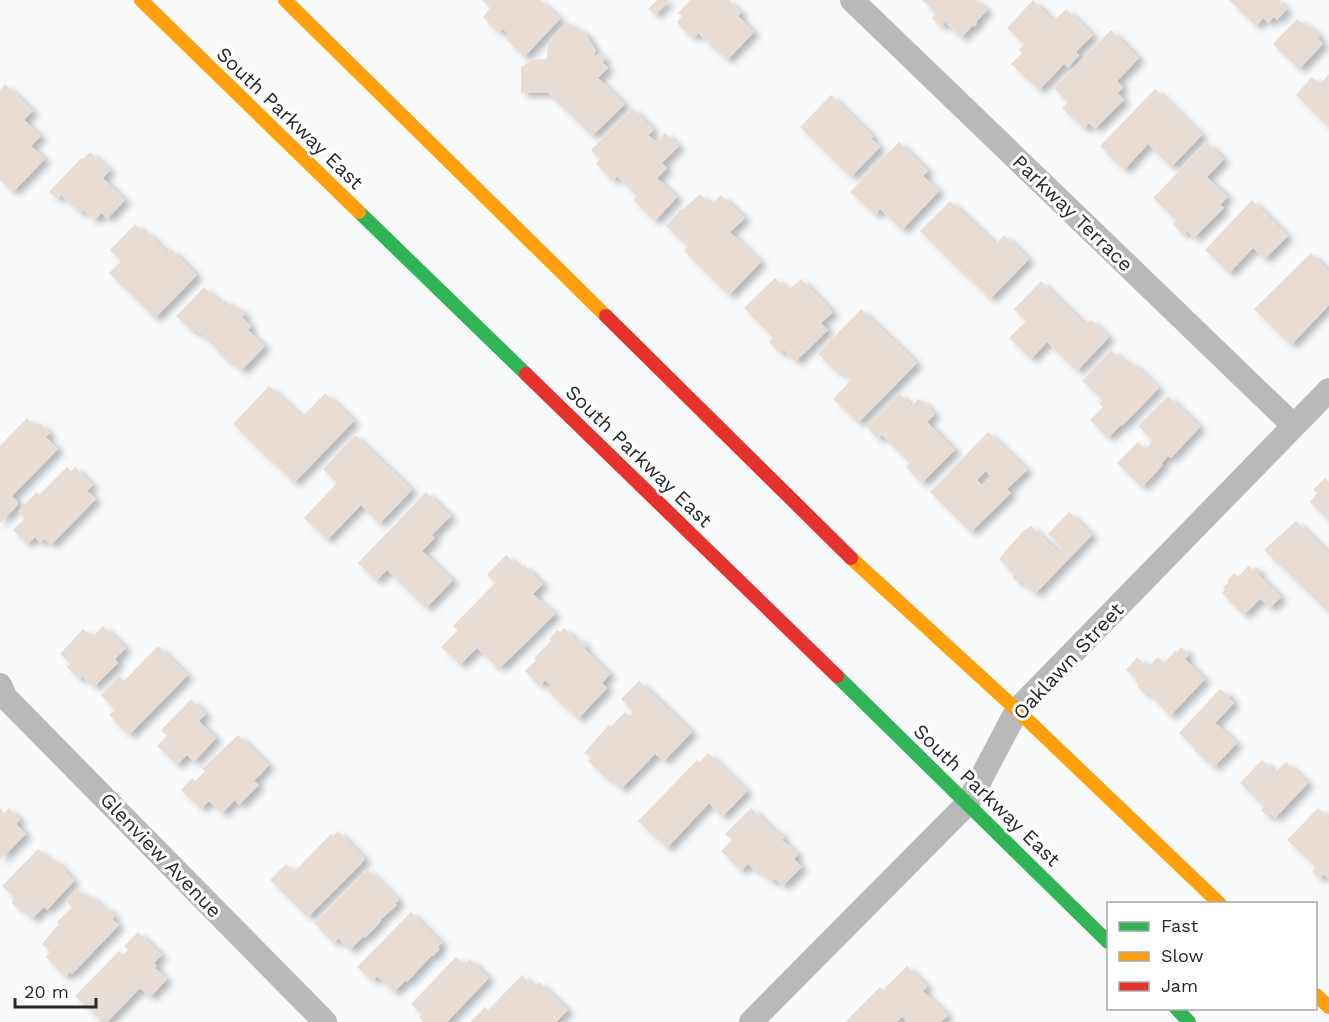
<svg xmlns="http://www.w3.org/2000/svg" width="1329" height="1022" viewBox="0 0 1329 1022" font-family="'Work Sans',sans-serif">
<defs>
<filter id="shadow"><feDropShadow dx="6" dy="4" stdDeviation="3" flood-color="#0004"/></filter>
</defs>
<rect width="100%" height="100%" fill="#f9fafc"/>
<path fill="#e7ddd5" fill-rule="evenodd" filter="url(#shadow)" d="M 482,0 L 540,0 L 560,19 L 524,57 L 506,39 L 509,35 L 503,29 L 499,33 L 483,17 L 490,8 Z
M 657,0 L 669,0 L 655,15 L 648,9 Z
M 690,0 L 730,0 L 729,1 L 741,12 L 738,16 L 754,32 L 727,60 L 698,33 L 694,38 L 682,29 L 677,22 L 682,16 L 678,13 Z
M 922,0 L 976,0 L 987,10 L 976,22 L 977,24 L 974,27 L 973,25 L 961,38 L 945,22 L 941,27 L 932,18 L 936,13 Z
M 1033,0 L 1054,21 L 1066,9 L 1093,35 L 1076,52 L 1079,55 L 1068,68 L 1064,64 L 1039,90 L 1011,64 L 1022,53 L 1019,50 L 1024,44 L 1007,28 Z
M 1229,0 L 1281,0 L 1279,2 L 1287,9 L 1277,20 L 1274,17 L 1268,23 L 1263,18 L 1256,26 Z
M 1297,19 L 1303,24 L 1305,23 L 1320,36 L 1318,38 L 1323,44 L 1299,69 L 1273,44 Z
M 567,22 L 585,33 L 596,51 L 594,54 L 596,56 L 599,53 L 605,58 L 602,62 L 608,68 L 598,78 L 625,104 L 592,136 L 548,93 L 521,93 L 521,67 L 532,60 L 547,59 L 548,45 L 552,41 L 550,39 Z
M 1111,30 L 1139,58 L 1117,81 L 1123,87 L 1118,93 L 1124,100 L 1095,129 L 1089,123 L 1084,129 L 1062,108 L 1068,102 L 1054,88 Z
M 1329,74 L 1329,127 L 1296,95 L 1312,77 L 1320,84 Z
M 5,84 L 33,111 L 24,120 L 41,136 L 31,146 L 45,159 L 13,192 L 0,180 L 0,90 Z
M 1155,89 L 1202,135 L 1171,167 L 1148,144 L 1124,170 L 1100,146 Z
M 831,95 L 873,136 L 871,139 L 880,147 L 851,177 L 800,127 Z
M 632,108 L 654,130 L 648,135 L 656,142 L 665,133 L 679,146 L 662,163 L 667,168 L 657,178 L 677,197 L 655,221 L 633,200 L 637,196 L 617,176 L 613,181 L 596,164 L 600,159 L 591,150 Z
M 899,142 L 928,171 L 923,176 L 939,191 L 902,230 L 880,209 L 875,215 L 850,192 L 872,169 L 870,167 L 875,163 L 877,164 Z
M 1207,142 L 1224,159 L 1207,177 L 1228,197 L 1220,205 L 1224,208 L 1194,238 L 1187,231 L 1183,234 L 1173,224 L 1176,220 L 1153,198 Z
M 90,152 L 110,170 L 103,178 L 125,200 L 107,219 L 102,213 L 94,220 L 83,210 L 80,213 L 61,195 L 57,199 L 49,192 L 81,158 L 83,159 Z
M 700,194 L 711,205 L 721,195 L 745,218 L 730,232 L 761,262 L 729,295 L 684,251 L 688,247 L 666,226 L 681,209 L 682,210 Z
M 1252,200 L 1288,236 L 1265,259 L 1253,248 L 1229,273 L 1205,250 Z
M 950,201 L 996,244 L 1004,235 L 1029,259 L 990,299 L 920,231 Z
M 135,224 L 145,234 L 147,232 L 168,253 L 171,249 L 197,275 L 155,318 L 109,273 L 121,261 L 110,250 Z
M 1311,253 L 1329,271 L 1329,305 L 1291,345 L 1254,309 Z
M 775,278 L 788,290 L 801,279 L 833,312 L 821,323 L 828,330 L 795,362 L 784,350 L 780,353 L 769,342 L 773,338 L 744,308 Z
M 1041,281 L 1086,325 L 1091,320 L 1109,337 L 1077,371 L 1047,342 L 1031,359 L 1009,338 L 1026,321 L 1014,309 Z
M 204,287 L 222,304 L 225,300 L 235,309 L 237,306 L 245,314 L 242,317 L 251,326 L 248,330 L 265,346 L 241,371 L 229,359 L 227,361 L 201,333 L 199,334 L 195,330 L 193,332 L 176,316 Z
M 861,309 L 917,363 L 858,423 L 833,399 L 851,380 L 840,371 L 838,373 L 818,354 L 830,341 L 828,340 L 831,338 L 832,339 Z
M 1111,350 L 1127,364 L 1130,361 L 1159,388 L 1122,426 L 1121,425 L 1108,438 L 1090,420 L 1103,407 L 1099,403 L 1103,400 L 1082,381 Z
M 269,386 L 302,417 L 325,393 L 354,421 L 294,483 L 233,424 Z
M 899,393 L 912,406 L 918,399 L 924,402 L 935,414 L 927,422 L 955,450 L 922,483 L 906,467 L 910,463 L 882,435 L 878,439 L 866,426 Z
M 1168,396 L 1200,427 L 1171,458 L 1168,456 L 1161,464 L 1163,465 L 1142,487 L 1117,463 L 1138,442 L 1146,449 L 1153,441 L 1138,426 Z
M 27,418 L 36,427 L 40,423 L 50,433 L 46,437 L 58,449 L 12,496 L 18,502 L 17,506 L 0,523 L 0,446 Z
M 988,432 L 1027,470 L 1007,489 L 1011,493 L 971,532 L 930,492 ZM 986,471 L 991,477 L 982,485 L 977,480 Z
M 355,435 L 412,490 L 379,524 L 361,505 L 327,540 L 304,518 L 337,483 L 323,469 Z
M 67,467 L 71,471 L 75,467 L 93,485 L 87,491 L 96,499 L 51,545 L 44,539 L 40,543 L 35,537 L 27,544 L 13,530 L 25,518 L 18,511 L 37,492 L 39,495 Z
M 1325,478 L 1329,482 L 1329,521 L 1310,502 L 1317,493 L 1313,490 Z
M 426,492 L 451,516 L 432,535 L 435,538 L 422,551 L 453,580 L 426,608 L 387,570 L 376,581 L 358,563 Z
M 1069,512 L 1092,535 L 1035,594 L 1021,581 L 1018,582 L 1013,579 L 1013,573 L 999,559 L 1023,531 L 1031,526 L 1058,552 L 1062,547 L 1048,534 Z
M 1296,521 L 1329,553 L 1329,613 L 1264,550 Z
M 506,555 L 521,569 L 524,565 L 543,584 L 533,594 L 555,614 L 501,667 L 500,665 L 497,667 L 477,648 L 460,665 L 441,647 L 458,630 L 453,626 L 495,583 L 487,575 Z
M 1249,565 L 1253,570 L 1256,567 L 1260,570 L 1257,573 L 1281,597 L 1270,608 L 1260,599 L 1244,615 L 1222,593 L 1225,589 L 1223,587 L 1229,582 L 1227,581 L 1234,573 L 1238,577 Z
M 103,626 L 126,648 L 115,659 L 118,663 L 94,687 L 82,676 L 79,679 L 67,667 L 71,664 L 60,654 L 83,629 L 92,637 Z
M 564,628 L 576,640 L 578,638 L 586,646 L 584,648 L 610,674 L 602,683 L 607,688 L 578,719 L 547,690 L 551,686 L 545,680 L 540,686 L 525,671 L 536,660 L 534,658 L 551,641 L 549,639 L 557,630 L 560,632 Z
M 158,646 L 188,675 L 129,735 L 109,715 L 115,709 L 101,695 L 119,676 L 124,681 Z
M 1181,647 L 1189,654 L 1185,659 L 1205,679 L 1170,716 L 1148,692 L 1146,695 L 1137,686 L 1139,684 L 1135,681 L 1136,679 L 1126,670 L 1137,657 L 1148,667 L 1158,657 L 1164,663 L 1176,650 L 1177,652 Z
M 639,681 L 692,732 L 664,761 L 655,754 L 621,789 L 609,777 L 607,779 L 588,761 L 591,758 L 584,753 L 609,725 L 610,727 L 625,712 L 630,716 L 634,712 L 621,699 Z
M 1220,689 L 1230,696 L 1229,698 L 1234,703 L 1215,723 L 1237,743 L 1214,767 L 1194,750 L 1195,748 L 1179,733 Z
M 191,699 L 206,714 L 199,721 L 216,738 L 194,762 L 187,755 L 177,765 L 157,746 L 167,736 L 161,730 Z
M 238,735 L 269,765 L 254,781 L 259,785 L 239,805 L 235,800 L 222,813 L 209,801 L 201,809 L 181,790 L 192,778 L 195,781 L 205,771 L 202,769 Z
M 708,753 L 747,791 L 722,817 L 709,803 L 667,848 L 638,821 L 697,760 L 700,762 Z
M 1262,760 L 1275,772 L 1286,762 L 1308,783 L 1275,818 L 1271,814 L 1268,817 L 1261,810 L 1264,807 L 1240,783 Z
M 0,808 L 4,813 L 9,808 L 20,819 L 16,824 L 26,834 L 0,860 Z
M 751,808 L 775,831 L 777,830 L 784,837 L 782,840 L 798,854 L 794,859 L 802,867 L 783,886 L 775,879 L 771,882 L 758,870 L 757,872 L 748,864 L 741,871 L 721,851 L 732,840 L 725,834 Z
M 1318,808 L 1329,818 L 1329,879 L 1323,874 L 1319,879 L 1312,872 L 1316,867 L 1287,840 Z
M 338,831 L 365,858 L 361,864 L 308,917 L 270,880 L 286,864 L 294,872 L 331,834 L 333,836 Z
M 38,849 L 52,862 L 55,859 L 74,881 L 47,910 L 44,907 L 32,919 L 19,906 L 17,908 L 12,903 L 14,897 L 2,886 Z
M 367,869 L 399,900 L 395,904 L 397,905 L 380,920 L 381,921 L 365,938 L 364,936 L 350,950 L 338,938 L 334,943 L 314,923 Z
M 77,889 L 86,897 L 88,894 L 104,909 L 106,907 L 115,916 L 112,919 L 119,925 L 72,974 L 70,972 L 65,977 L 46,957 L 50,952 L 42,944 L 59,924 L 57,922 L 72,907 L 65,901 Z
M 411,912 L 442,943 L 438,947 L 440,949 L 433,956 L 432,955 L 407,982 L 406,980 L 394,992 L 377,976 L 373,981 L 357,967 Z
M 138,932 L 162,955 L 154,963 L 157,966 L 155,968 L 167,979 L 150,997 L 140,988 L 107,1022 L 102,1022 L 75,996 L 119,951 L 123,955 L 128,950 L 124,946 Z
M 456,957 L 464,965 L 470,959 L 489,978 L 447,1022 L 424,1022 L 419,1017 L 422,1014 L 411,1004 Z
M 907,966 L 927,986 L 923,991 L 948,1015 L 941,1022 L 908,1022 L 902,1017 L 897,1022 L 845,1022 L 880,987 L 883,990 Z
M 522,975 L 534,987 L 539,982 L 568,1010 L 556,1022 L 470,1022 L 485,1007 L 488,1010 Z"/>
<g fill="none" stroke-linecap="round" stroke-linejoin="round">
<path stroke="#b8b9ba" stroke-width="24" d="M 852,0 L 1294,426
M 0,685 L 6,698 L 325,1022
M 751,1022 L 968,803 L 1017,710 L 1329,390"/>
<path stroke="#30b455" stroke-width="14" d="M 359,212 L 526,374
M 837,676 L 1108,942
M 1176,1008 L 1189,1022"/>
<path stroke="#ff9f0a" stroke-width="14" d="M 141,0 L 359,212
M 285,0 L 606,316
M 851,558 L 1017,710 L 1220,904
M 1316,995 L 1329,1007"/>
<path stroke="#e5322d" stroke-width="14" d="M 606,316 L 851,558
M 526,374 L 837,676"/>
</g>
<g text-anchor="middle" stroke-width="6" stroke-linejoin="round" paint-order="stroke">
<g font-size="20" fill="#29292a" stroke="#fff">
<text transform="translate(290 118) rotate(44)" y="7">South Parkway East</text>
<text transform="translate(1073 213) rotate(44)" y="7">Parkway Terrace</text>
<text transform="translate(639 456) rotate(44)" y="7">South Parkway East</text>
<text transform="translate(1068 661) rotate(-47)" y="7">Oaklawn Street</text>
<text transform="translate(987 795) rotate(44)" y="7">South Parkway East</text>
<text transform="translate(161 855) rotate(46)" y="7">Glenview Avenue</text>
</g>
</g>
<rect x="1107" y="902" width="210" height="108" fill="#ffffff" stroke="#a9a9aa" stroke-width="1.5"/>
<rect x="1119" y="922" width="30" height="9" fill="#30b455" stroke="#a9a9aa" stroke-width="1.5"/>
<text x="1161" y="932" font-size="18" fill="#29292a">Fast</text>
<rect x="1119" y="952" width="30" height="9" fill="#ff9f0a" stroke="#a9a9aa" stroke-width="1.5"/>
<text x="1161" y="962" font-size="18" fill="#29292a">Slow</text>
<rect x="1119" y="982" width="30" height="9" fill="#e5322d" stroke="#a9a9aa" stroke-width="1.5"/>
<text x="1161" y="992" font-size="18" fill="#29292a">Jam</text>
<path d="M15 998v9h81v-9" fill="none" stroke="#29292a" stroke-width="3"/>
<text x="24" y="998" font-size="18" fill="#29292a" stroke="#ffffff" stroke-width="4.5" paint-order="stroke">20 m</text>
</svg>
